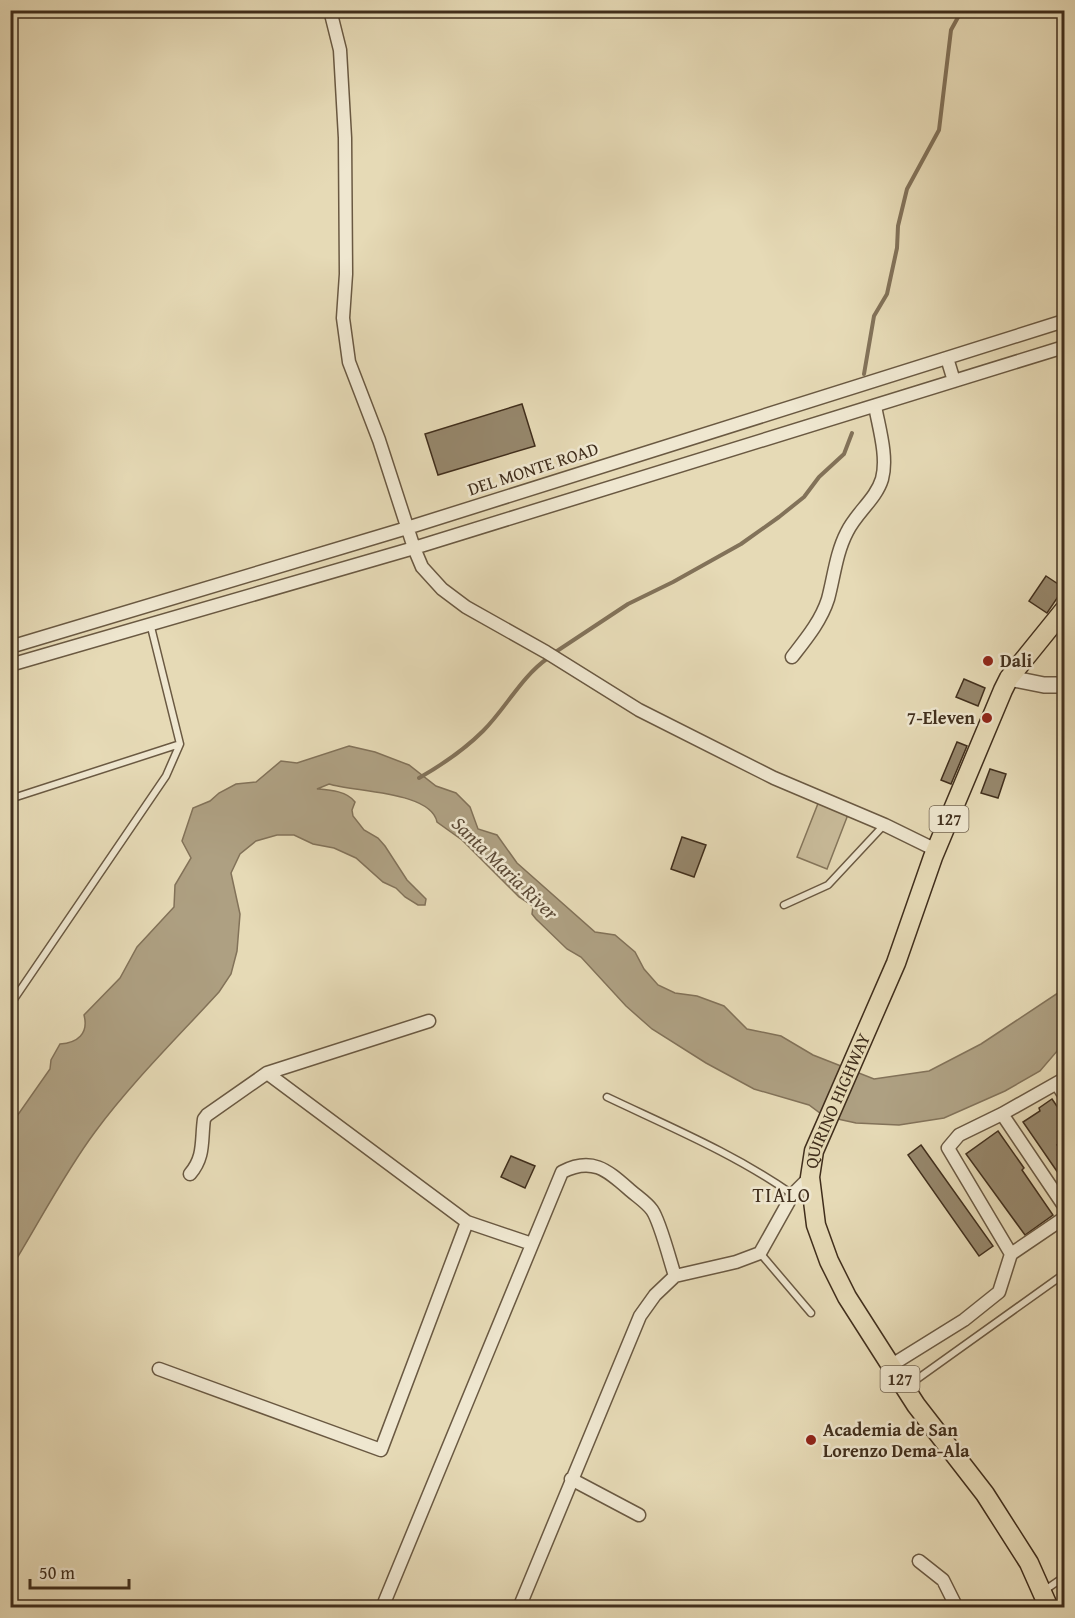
<svg xmlns="http://www.w3.org/2000/svg" width="1075" height="1618" viewBox="0 0 1075 1618" font-family="'Gentium Book Plus',serif">
<rect width="100%" height="100%" fill="#e6dab6"/>
<filter id="stains"><feTurbulence type="fractalNoise" baseFrequency=".00333" numOctaves="4"/><feColorMatrix values="0 0 0 0 .2 0 0 0 0 .09 0 0 0 0 .02 0 0 0 .5 -.17"/></filter>
<radialGradient id="worn" r=".72"><stop offset=".6" stop-color="#630" stop-opacity="0"/><stop offset="1" stop-color="#630" stop-opacity=".3"/></radialGradient>
<path fill="#cabd9c" stroke="#85765c" stroke-width="1.5" d="M 819,801 L 849,812 L 827,869 L 797,857 Z"/>
<path fill="#aea082" stroke="#827259" stroke-width="1.5" d="M 349,746 L 375,752 L 409,765 L 436,786 L 456,793 L 470,807 L 478,829 L 497,835 L 517,863 L 595,932 L 615,935 L 635,952 L 644,969 L 658,985 L 675,993 L 697,996 L 724,1006 L 747,1029 L 781,1036 L 813,1055 L 874,1079 L 929,1071 L 981,1044 L 1058,993 L 1061,975 L 1064,968 L 1064,1043 L 1040,1071 L 1005,1091 L 944,1118 L 899,1125 L 856,1123 L 824,1116 L 809,1105 L 754,1089 L 706,1063 L 652,1029 L 626,1006 L 581,957 L 567,949 L 536,919 L 532,914 L 533,906 L 519,897 L 462,840 L 437,822 C 431,791 353,792 329,784 L 317,789 C 330,790 347,791 355,802 L 352,810 L 353,816 L 364,830 L 378,838 L 385,846 L 407,880 L 426,899 L 425,905 L 418,905 L 405,897 L 396,888 L 383,882 L 356,858 L 334,848 L 313,844 L 294,835 L 277,835 L 256,841 L 240,854 L 231,873 L 240,914 L 237,951 L 231,974 L 219,992 C 177,1038 132,1082 95,1132 C 63,1175 39,1223 11,1268 L 10,1126 L 50,1069 L 51,1060 L 60,1044 C 77,1043 89,1034 84,1015 L 120,978 L 137,947 L 174,907 L 175,885 L 191,858 L 182,841 L 193,808 L 210,801 L 219,793 L 236,784 L 256,782 L 281,761 L 297,763 Z"/>
<g fill="none" stroke-linecap="round" stroke-linejoin="round">
<path stroke="#827259" stroke-width="4" d="M 864,374 L 874,316 L 887,294 L 897,248 L 898,226 L 907,189 L 939,130 L 951,30 L 962,10
M 554,653 L 628,604 L 673,582 L 741,544 L 779,517 L 804,497 L 819,477 L 844,454 L 852,433
M 419,778 C 440,766 466,748 483,731 C 506,708 521,677 548,658"/>
</g>
<path fill="#96876c" stroke="#402e1c" stroke-width="1.5" d="M 522,404 L 535,446 L 438,475 L 425,434 Z
M 1046,576 L 1064,588 L 1047,613 L 1029,601 Z
M 964,679 L 985,688 L 978,706 L 956,697 Z
M 957,742 L 967,746 L 951,784 L 941,780 Z
M 990,769 L 1006,774 L 998,798 L 981,793 Z
M 682,837 L 706,845 L 694,877 L 671,869 Z
M 1052,1099 L 1065,1118 L 1065,1139 L 1057,1145 L 1065,1156 L 1065,1183 L 1023,1122 L 1040,1111 L 1039,1108 Z
M 998,1131 L 1024,1168 L 1022,1170 L 1053,1215 L 1025,1235 L 966,1154 Z
M 921,1145 L 993,1246 L 979,1256 L 908,1155 Z
M 511,1156 L 535,1166 L 525,1188 L 501,1177 Z"/>
<g fill="none" stroke-linecap="round" stroke-linejoin="round">
<g stroke="#6a5942" stroke-width="9">
<path id="service" d="M 10,799 L 180,744
M 784,905 L 828,885 L 884,825
M 10,1005 L 166,776 L 180,744 L 150,623
M 607,1097 C 670,1127 735,1154 792,1194
M 760,1253 L 811,1313
M 906,1387 L 1064,1274
M 1045,1590 L 1064,1577"/>
</g>
<g stroke="#6a5942" stroke-width="15">
<path id="minor" d="M 330,10 L 340,50 L 345,138 L 346,274 L 343,318 L 349,362 L 379,440 L 414,548 L 422,567 L 442,589 L 466,607 L 546,652 L 639,710 L 774,778 L 885,825 L 936,850
M 947,358 L 954,381
M 10,647 L 407,528 L 1064,321
M 792,657 C 806,639 821,621 828,599 C 834,577 836,553 847,532 C 856,513 876,499 882,479 C 888,457 879,428 875,406
M 10,665 L 414,548 L 1064,347
M 267,1073 L 467,1222
M 1057,1084 L 1064,1095
M 1002,1114 L 1064,1206
M 190,1174 C 205,1157 201,1140 204,1119 L 207,1115 L 267,1073 L 429,1021
M 1011,1254 L 948,1148 L 959,1135 L 1002,1114 L 1064,1079
M 890,1366 L 964,1320 L 999,1292 L 1011,1254 L 1064,1218
M 159,1369 L 381,1450 L 467,1222 L 532,1244
M 571,1479 L 639,1515
M 919,1561 L 943,1580 L 957,1608
M 382,1608 L 562,1172 C 593,1156 608,1171 631,1191 C 638,1197 647,1203 652,1210 C 660,1221 670,1261 675,1276
M 519,1608 L 640,1316 L 655,1295 L 675,1276 L 736,1262 L 760,1253 L 793,1194 L 810,1177"/>
</g>
<g stroke="#6a5942" stroke-width="18">
<path id="tertiary" d="M 1009,678 L 1044,685 L 1064,685"/>
</g>
<g stroke="#402e1c" stroke-width="21">
<g id="primary">
<path id="s1" d="M 1049,1608 L 1029,1563 L 985,1494 L 916,1405 L 847,1297 L 829,1261 L 816,1225 L 810,1177 L 814,1151 L 896,963 L 933,857 L 1003,690 L 1009,678 L 1064,610"/>
</g>
</g>
<use href="#service" stroke="#efe7d0" stroke-width="6"/>
<use href="#minor" stroke="#efe7d0" stroke-width="12"/>
<use href="#tertiary" stroke="#efe7d0" stroke-width="15"/>
<use href="#primary" stroke="#e6dab6" stroke-width="18"/>
</g>
<g fill="#8f2418" stroke="#efe7d0" stroke-width="2">
<circle cx="988" cy="661" r="6"/>
<circle cx="987" cy="718" r="6"/>
<circle cx="811" cy="1440" r="6"/>
</g>
<g text-anchor="middle" stroke-width="5" stroke-linejoin="round" paint-order="stroke">
<g fill="#efe7d0" stroke="#746652" stroke-width="1.5">
<rect x="929.5" y="806" width="39" height="26" rx="4.5"/>
<rect x="880.5" y="1366" width="39" height="26" rx="4.5"/>
</g>
<g font-size="16" font-weight="bold" fill="#402e1c">
<text x="949" y="825">127</text>
<text x="900" y="1385">127</text>
</g>
<g font-size="18" fill="#402e1c" stroke="#efe7d0">
<text transform="translate(533 469) rotate(-18)" y="6">DEL MONTE ROAD</text>
<text dy="6" stroke="none"><textPath href="#s1" startOffset="580">QUIRINO HIGHWAY</textPath></text>
</g>
<g font-size="18" font-weight="bold" fill="#402e1c" stroke="#efe7d0" text-anchor="start">
<text x="1000" y="667">Dali</text>
<text x="975" y="724" text-anchor="end">7-Eleven</text>
<text x="823" y="1436">Academia de San<tspan x="823" dy="21">Lorenzo Dema-Ala</tspan></text>
</g>
<g font-size="20" font-style="italic" fill="#5c4a36" stroke="#efe7d0">
<text transform="translate(505 868) rotate(44)" y="7">Santa Maria River</text>
</g>
<g font-size="20" letter-spacing="1.5" fill="#402e1c" stroke="#efe7d0">
<text x="782" y="1202">TIALO</text>
</g>
</g>
<rect width="1075" height="1618" fill="none" stroke="#e6dab6" stroke-width="36"/>
<rect x="12" y="12" width="1051" height="1594" fill="none" stroke="#402e1c" stroke-width="3"/>
<rect x="18" y="18" width="1039" height="1582" fill="none" stroke="#402e1c" stroke-width="1.5"/>
<path d="M30 1579v9h99v-9" fill="none" stroke="#402e1c" stroke-width="3"/>
<text x="39" y="1579" font-size="18" fill="#402e1c" stroke="#efe7d0" stroke-width="4.5" paint-order="stroke">50 m</text>
<rect width="100%" height="100%" filter="url(#stains)"/>
<rect width="100%" height="100%" fill="url(#worn)"/>
</svg>
